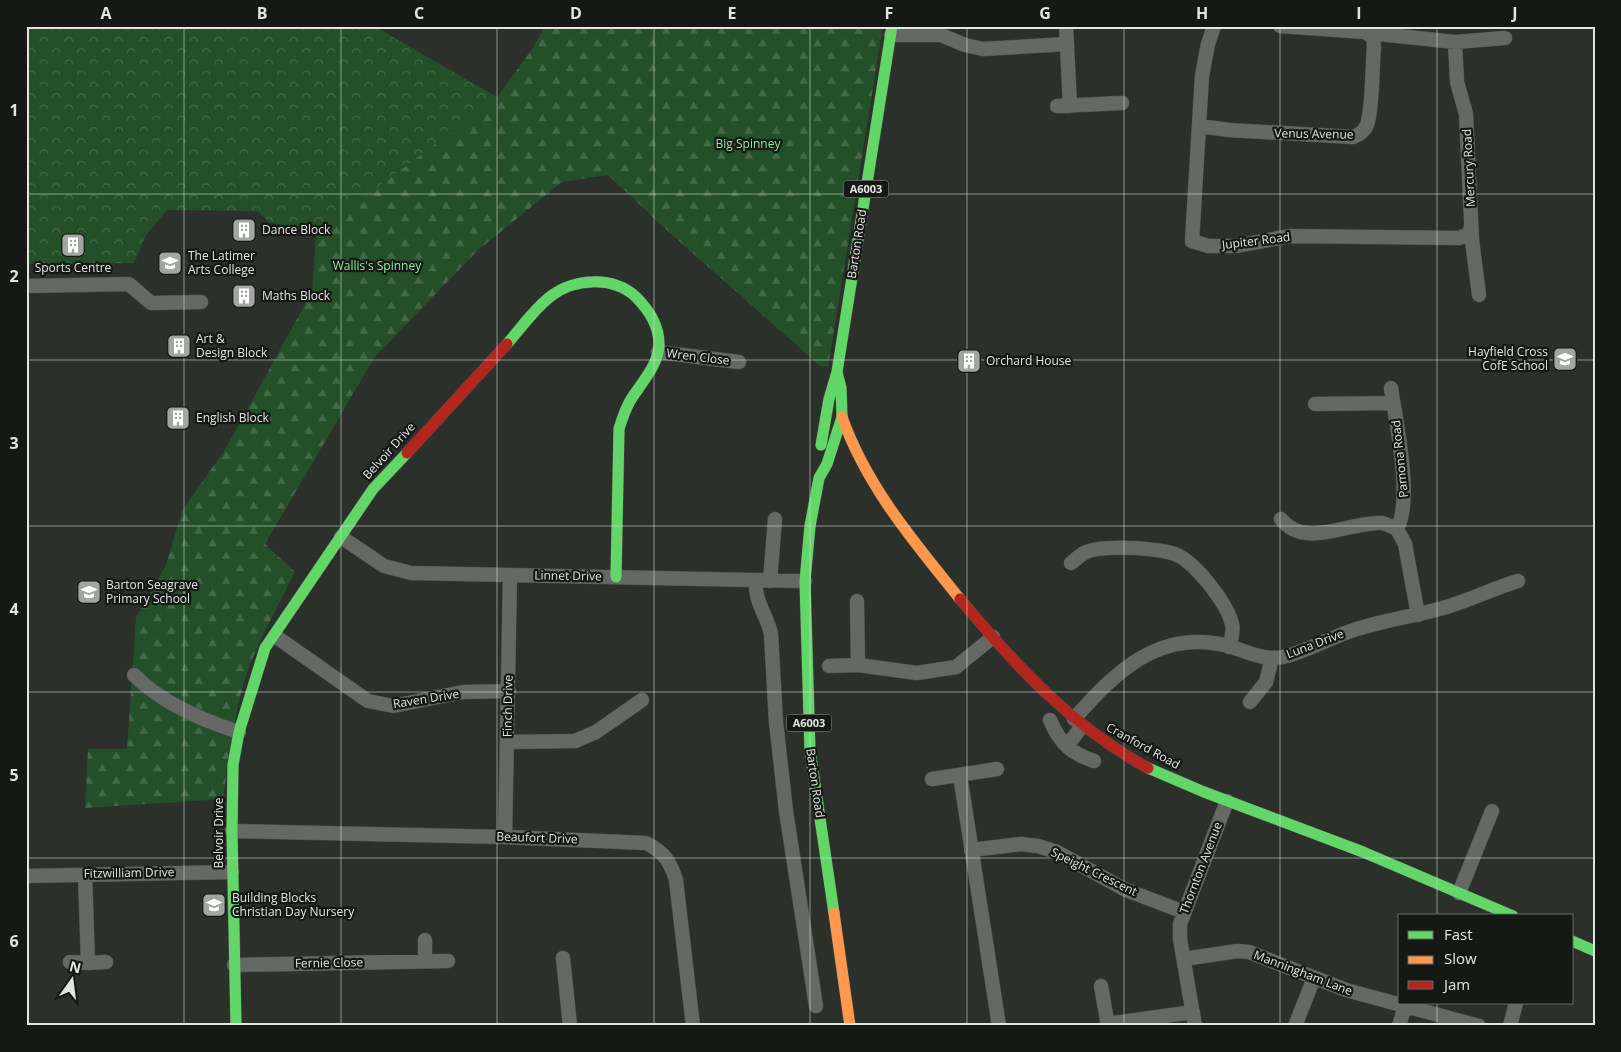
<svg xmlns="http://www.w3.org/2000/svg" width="1621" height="1052" viewBox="0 0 1621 1052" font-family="'Open Sans',sans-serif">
<defs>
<pattern id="forest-firs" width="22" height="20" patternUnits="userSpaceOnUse" patternTransform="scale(1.25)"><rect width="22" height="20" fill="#235029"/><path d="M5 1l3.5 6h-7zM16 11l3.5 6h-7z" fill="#436948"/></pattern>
<pattern id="park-crowns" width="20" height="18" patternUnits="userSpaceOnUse" patternTransform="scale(1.25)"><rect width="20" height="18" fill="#235029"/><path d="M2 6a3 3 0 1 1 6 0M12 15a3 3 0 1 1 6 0" fill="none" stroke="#436948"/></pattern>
</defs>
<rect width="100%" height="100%" fill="#2b302b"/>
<path fill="url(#forest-firs)" d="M 545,26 L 883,26 L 828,367 L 819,365 L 670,233 L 608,175 L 562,182 L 477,251 L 374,358 L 265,544 L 295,572 C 279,603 263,633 250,665 C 235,704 229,758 223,799 L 85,808 L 88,749 L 127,749 L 136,618 L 166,565 L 182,511 L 224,451 L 312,292 L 316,234 L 497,97 L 533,48 Z"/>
<path fill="url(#park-crowns)" d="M 26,26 L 374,26 L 497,97 L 316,234 L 269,222 L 257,211 L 167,210 L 146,235 L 134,263 L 26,264 Z"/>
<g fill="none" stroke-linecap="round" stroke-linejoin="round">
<g stroke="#4a4d4a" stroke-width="15">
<path id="street" d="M 1066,26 L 1070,106
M 1214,26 L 1208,44 L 1202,76 L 1192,241 L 1208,246 L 1236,246 L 1290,236 L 1459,238 L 1469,234 L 1471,227
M 1280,26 L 1365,32 L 1373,37
M 891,35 L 941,35 L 965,45 L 983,49 L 1067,44
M 1373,37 L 1379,34 L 1455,42 L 1505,38
M 1455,42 L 1457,82 L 1466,114 L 1472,240 L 1479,295
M 1057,106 L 1122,103
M 1199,126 L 1229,130 L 1353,137 C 1359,135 1364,132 1367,125 C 1373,107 1372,67 1374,47 L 1373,37
M 26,286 L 129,284 L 151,303 L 201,302
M 658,352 L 739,362
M 1391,388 C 1396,423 1413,499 1397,529
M 1315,404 L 1393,403
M 1281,519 C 1305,550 1350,521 1382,523 C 1387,524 1392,527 1397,529 L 1405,544 L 1418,615
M 341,537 L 384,566 L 411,573 L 805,581
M 1071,563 C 1075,560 1079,556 1084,553 C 1101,544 1156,548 1175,554 C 1195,562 1227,603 1232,624 C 1234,632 1231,639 1229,647
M 756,581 C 754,601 767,615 771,634 L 776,722 L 786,811 L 816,1006
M 770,581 L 775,519
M 857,601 L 858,665
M 275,636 L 368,701 L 393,706 L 463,692 L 509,691
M 829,666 L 858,665 L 917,673 L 956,667 L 993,637
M 134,675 C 162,703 201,720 239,732
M 1250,702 L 1266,682 L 1272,658
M 1074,719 C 1116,671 1160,628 1229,646 C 1248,652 1266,662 1287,656 C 1309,650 1330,638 1351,631 C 1379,621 1410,617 1439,609 C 1466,602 1491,589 1518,581
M 1050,720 C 1060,743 1070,753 1094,761
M 507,742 L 575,741 L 596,732 L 642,700
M 1067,746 L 1082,726
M 960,775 L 999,1026
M 932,779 L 997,769
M 232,831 L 505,837 L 646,843 C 664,852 670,861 676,880 L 693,1026
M 505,837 L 510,575
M 971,850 L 1021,844 L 1038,846 L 1057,852 L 1126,890 L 1184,912
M 26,876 L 232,872
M 1459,893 L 1492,811
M 563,958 L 570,1026
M 1184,959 L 1237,951 L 1249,952 L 1346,990 L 1479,1026
M 425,961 L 425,940
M 70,962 L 88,963 L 85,874
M 88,963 L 106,962
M 234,965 L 448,961
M 1101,986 L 1108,1026
M 1107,1024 L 1193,1012
M 1195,1026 L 1180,939 L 1180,924 L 1227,801
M 1295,1026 L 1314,978
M 1399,1026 L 1405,1006
M 1510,1026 L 1516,1003"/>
</g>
<g stroke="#4a4d4a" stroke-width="12">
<path id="fast" d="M 507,344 C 521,328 535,308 551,296 C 575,278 613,276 636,297 C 648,309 659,326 659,344 C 659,365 641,383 630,401 C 625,410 622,419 619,429 L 616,577
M 821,445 L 829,399 L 837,372 L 892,26
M 1148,768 L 1204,792 L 1363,852 L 1513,916
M 834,913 L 810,751 L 805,581 L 810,526 L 819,478 L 827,464 L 842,417 L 841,388 L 837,372
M 1572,941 L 1595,951
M 236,1026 L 232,831 L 233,765 L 239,732 L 265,648 L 373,489 L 407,453"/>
</g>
<g stroke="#4a4d4a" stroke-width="12">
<path id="slow" d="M 842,417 C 867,487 914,542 960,599
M 834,913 L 850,1026"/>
</g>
<g stroke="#4a4d4a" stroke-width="12">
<path id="jam" d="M 407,453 L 507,344
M 960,599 C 1015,665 1071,726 1148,768"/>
</g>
<use href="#street" stroke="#666866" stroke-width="14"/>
<use href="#fast" stroke="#63d668" stroke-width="11"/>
<use href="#slow" stroke="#ff974d" stroke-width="11"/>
<use href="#jam" stroke="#b3261e" stroke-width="11"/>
</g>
<path fill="none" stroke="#e1e6e1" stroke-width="1" stroke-opacity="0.55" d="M 184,26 L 184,1026M 341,26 L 341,1026M 497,26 L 497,1026M 654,26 L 654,1026M 810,26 L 810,1026M 967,26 L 967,1026M 1124,26 L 1124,1026M 1280,26 L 1280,1026M 1437,26 L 1437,916M 26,194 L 1595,194M 26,360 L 1595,360M 26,526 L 1595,526M 26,692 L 1595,692M 26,858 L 1595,858M 1437,1003 L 1437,1026"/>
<defs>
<g id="building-square" transform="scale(1.25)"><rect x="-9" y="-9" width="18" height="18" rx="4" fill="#a1a6a1" stroke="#151815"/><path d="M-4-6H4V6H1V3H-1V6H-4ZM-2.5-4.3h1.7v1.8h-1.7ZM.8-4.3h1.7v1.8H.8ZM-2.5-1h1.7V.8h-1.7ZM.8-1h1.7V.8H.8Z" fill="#fff"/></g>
<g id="school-square" transform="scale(1.25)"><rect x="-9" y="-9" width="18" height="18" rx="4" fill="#a1a6a1" stroke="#151815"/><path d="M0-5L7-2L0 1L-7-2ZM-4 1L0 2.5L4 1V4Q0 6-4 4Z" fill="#fff"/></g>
</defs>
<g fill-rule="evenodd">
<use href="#building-square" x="244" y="230"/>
<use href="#building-square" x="73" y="245"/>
<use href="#school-square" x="170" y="263"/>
<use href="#building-square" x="244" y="296"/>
<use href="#building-square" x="179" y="346"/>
<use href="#school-square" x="1565" y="359"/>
<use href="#building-square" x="969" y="361"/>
<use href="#building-square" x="178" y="418"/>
<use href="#school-square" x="89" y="592"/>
<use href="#school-square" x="214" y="905"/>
</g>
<g text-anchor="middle" stroke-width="4.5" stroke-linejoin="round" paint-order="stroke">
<g fill="#151815" stroke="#a4a8a4" stroke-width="1">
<rect x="843.5" y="180.5" width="45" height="17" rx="4"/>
<rect x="786.5" y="714.5" width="45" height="17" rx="4"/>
</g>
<g font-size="11" font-weight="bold" fill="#e1e6e1">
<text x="866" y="193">A6003</text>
<text x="809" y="727">A6003</text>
</g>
<g font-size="12" fill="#e1e6e1" stroke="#151815">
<text transform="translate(1314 134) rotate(1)" y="4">Venus Avenue</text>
<text transform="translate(1469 168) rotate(-93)" y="4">Mercury Road</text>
<text transform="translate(1256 241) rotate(-7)" y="4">Jupiter Road</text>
<text transform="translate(857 244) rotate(-81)" y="4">Barton Road</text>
<text transform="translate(698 357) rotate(7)" y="4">Wren Close</text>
<text transform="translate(389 451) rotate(-48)" y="4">Belvoir Drive</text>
<text transform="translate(1400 459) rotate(-96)" y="4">Pamona Road</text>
<text transform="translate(568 576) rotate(1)" y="4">Linnet Drive</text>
<text transform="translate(1315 644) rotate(-21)" y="4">Luna Drive</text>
<text transform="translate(426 699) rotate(-9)" y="4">Raven Drive</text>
<text transform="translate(508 706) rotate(-89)" y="4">Finch Drive</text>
<text transform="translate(1143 746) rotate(29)" y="4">Cranford Road</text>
<text transform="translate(815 783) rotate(82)" y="4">Barton Road</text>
<text transform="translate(219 833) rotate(-90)" y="4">Belvoir Drive</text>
<text transform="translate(537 838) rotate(2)" y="4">Beaufort Drive</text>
<text transform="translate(1201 868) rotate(-69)" y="4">Thornton Avenue</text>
<text transform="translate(1094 872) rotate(26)" y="4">Speight Crescent</text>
<text transform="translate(129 873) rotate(-1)" y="4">Fitzwilliam Drive</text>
<text transform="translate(329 963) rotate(-1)" y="4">Fernie Close</text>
<text transform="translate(1303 973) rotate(21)" y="4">Manningham Lane</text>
</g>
<g font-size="12" fill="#93eb9c" stroke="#151815">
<text x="748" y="148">Big Spinney</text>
<text x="377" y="270">Wallis's Spinney</text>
</g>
<g font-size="12" fill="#e1e6e1" stroke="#151815" text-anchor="start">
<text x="262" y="234">Dance Block</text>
<text x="188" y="260">The Latimer<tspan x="188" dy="14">Arts College</tspan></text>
<text x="73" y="272" text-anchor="middle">Sports Centre</text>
<text x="262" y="300">Maths Block</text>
<text x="196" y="343">Art &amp;<tspan x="196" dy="14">Design Block</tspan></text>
<text x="1548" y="356" text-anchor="end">Hayfield Cross<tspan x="1548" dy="14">CofE School</tspan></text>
<text x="986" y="365">Orchard House</text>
<text x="196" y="422">English Block</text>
<text x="106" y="589">Barton Seagrave<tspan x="106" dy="14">Primary School</tspan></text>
<text x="232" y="902">Building Blocks<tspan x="232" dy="14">Christian Day Nursery</tspan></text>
</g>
</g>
<rect width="1621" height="1052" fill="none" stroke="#151815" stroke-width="55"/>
<rect x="1398" y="914" width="175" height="90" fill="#151815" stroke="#676a67"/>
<rect x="1408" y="931" width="25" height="8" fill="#63d668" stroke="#676a67"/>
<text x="1444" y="940" font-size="15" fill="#e1e6e1">Fast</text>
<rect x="1408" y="956" width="25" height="8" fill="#ff974d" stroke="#676a67"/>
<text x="1444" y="964" font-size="15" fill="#e1e6e1">Slow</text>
<rect x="1408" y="981" width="25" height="8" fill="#b3261e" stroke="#676a67"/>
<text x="1444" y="990" font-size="15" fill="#e1e6e1">Jam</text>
<g transform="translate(72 980) rotate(14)" stroke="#151815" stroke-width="4" paint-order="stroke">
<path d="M0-4L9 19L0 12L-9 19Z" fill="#e1e6e1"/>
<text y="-8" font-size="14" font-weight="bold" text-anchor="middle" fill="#e1e6e1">N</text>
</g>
<rect x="28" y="28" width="1566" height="996" fill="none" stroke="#e1e6e1" stroke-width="2"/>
<g font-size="16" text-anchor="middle" font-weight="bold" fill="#e1e6e1">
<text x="106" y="19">A</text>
<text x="262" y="19">B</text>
<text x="419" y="19">C</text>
<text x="576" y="19">D</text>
<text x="732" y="19">E</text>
<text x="889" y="19">F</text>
<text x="1045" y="19">G</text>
<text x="1202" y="19">H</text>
<text x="1359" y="19">I</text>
<text x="1515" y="19">J</text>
<text x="14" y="116">1</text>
<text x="14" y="282">2</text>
<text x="14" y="449">3</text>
<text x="14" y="615">4</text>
<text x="14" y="781">5</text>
<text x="14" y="947">6</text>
</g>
</svg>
